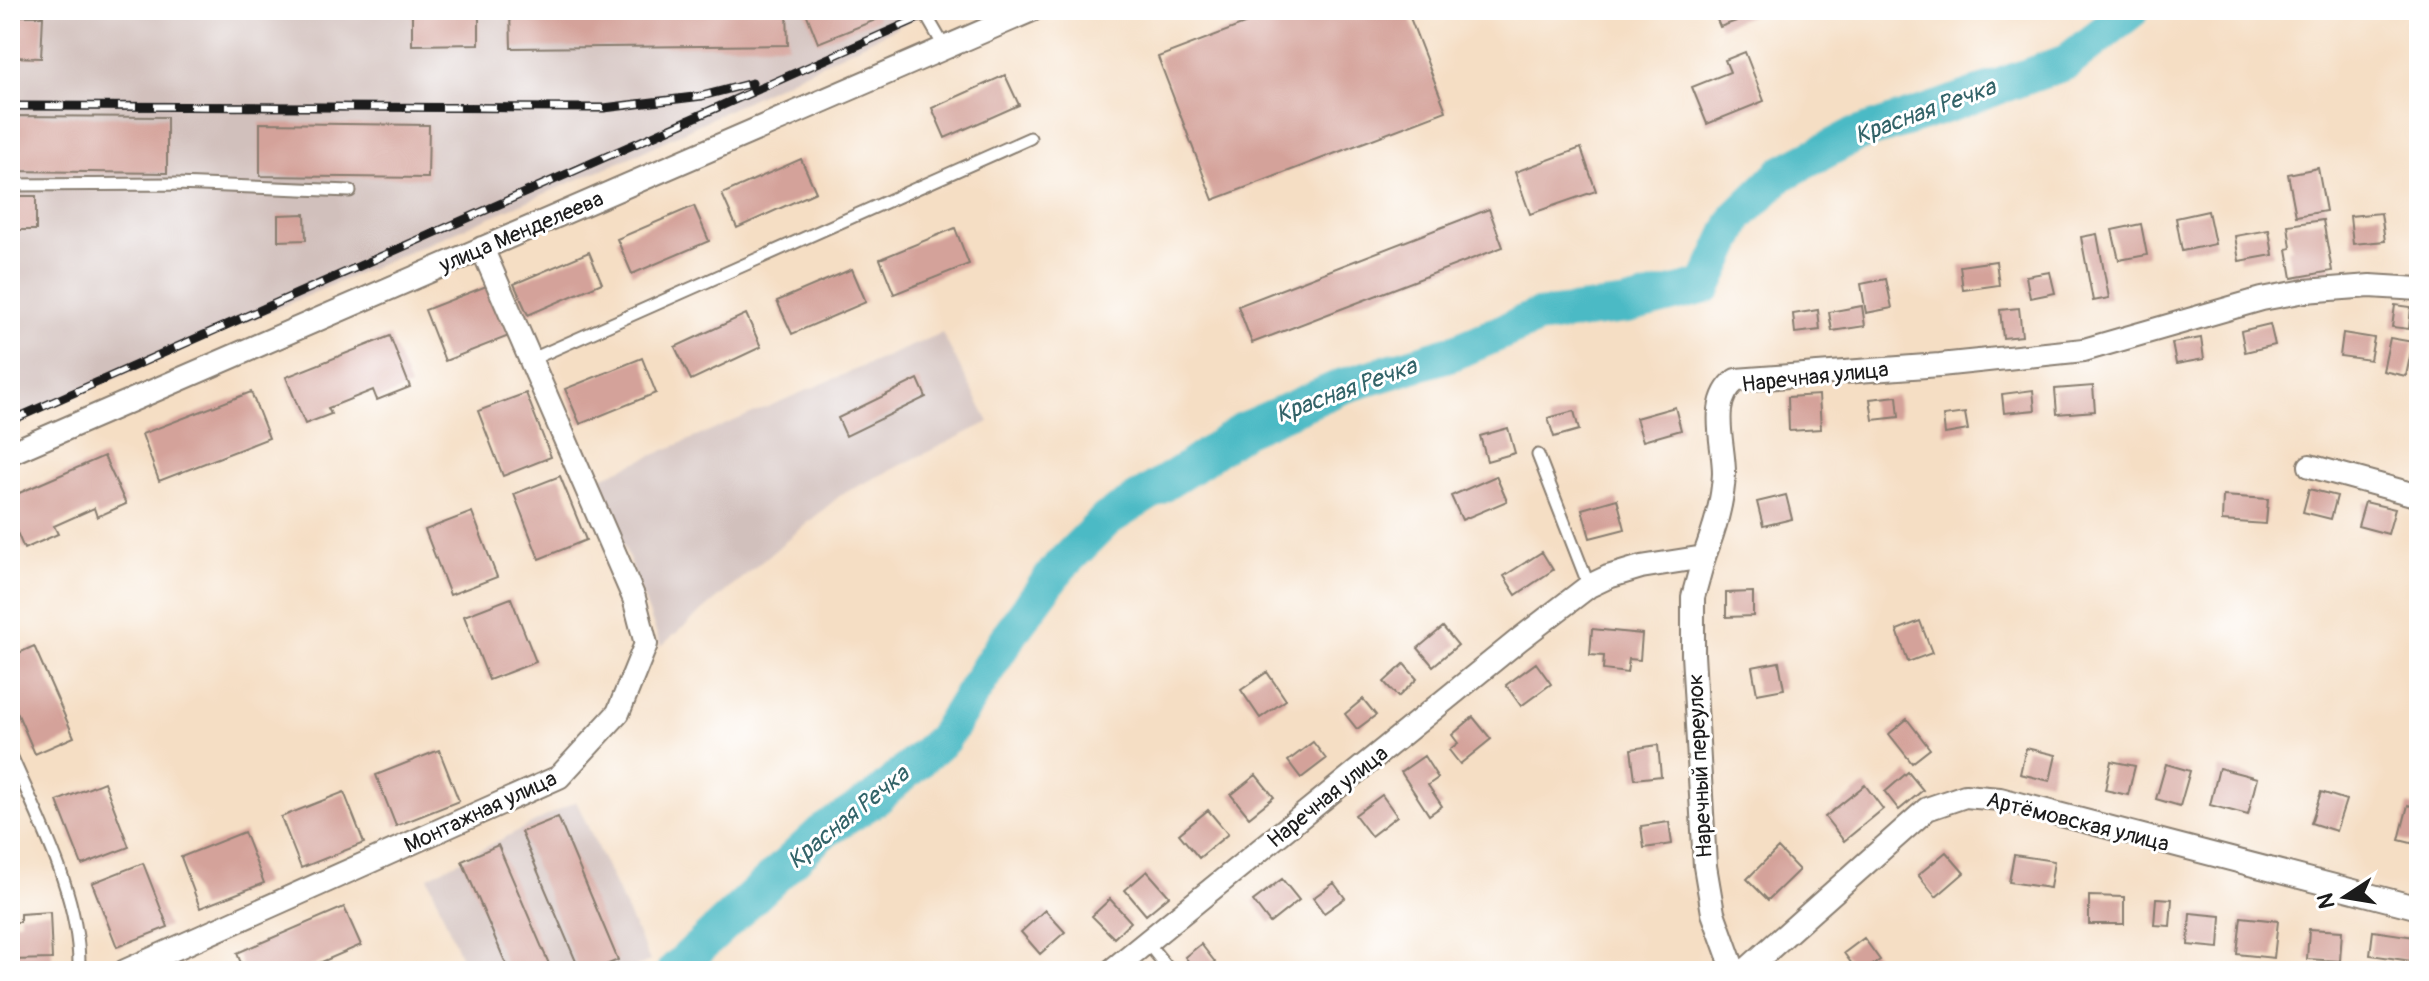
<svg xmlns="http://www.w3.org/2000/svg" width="2429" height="981" viewBox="0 0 2429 981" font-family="Pangolin,sans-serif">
<rect width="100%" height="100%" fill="#fff"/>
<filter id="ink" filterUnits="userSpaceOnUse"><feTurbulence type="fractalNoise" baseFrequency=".0125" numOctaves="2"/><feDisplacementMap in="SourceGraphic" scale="16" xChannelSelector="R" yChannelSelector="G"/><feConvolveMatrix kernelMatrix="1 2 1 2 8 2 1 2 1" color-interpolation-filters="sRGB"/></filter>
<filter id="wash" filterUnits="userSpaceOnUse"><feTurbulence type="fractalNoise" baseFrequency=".006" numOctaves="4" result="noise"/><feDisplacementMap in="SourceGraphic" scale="32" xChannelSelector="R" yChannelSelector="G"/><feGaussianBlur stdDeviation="1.8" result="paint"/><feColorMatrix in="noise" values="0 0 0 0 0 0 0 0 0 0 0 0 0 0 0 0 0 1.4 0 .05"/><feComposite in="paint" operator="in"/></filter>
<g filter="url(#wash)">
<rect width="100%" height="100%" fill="#f5dec4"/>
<path fill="#d1c0bc" d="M 10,10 L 932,10 L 644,151 L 10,423 Z
M 942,333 L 989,422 L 842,494 L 661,646 L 599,478 Z
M 576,801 L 650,961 L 626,971 L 466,971 L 428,877 Z"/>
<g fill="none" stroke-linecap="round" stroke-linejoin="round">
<path stroke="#4cbac5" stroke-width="36" d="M 674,971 L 821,833 L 876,798 L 943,739 L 1009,635 L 1060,566 L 1107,519 L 1192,466 L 1243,430 L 1343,386 L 1455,352 L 1537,317 L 1627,306 L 1705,286 L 1737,217 L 1781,174 L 1853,136 L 1945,106 L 2067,62 L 2132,10"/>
</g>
<g id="blocks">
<path fill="#d4a29a" d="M 412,10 L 479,10 L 479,44 L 412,45 Z
M 510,10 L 787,10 L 788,45 L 511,48 Z
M 805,10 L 828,10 L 829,13 L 837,10 L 874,10 L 878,19 L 818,43 Z
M 1281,10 L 1407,10 L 1446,111 L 1213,200 L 1158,57 Z
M 1713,10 L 1766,10 L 1720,27 Z
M 10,16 L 43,16 L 41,58 L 10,57 Z
M 1745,52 L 1764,101 L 1707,124 L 1692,87 L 1730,72 L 1725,60 Z
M 1005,75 L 1019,105 L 945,138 L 932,108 Z
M 10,116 L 167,117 L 167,173 L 10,171 Z
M 260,123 L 429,125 L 428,178 L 260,176 Z
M 1581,148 L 1596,191 L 1530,214 L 1515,172 Z
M 801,159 L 816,192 L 737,228 L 722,194 Z
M 2318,168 L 2326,211 L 2296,216 L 2288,174 Z
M 10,196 L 36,196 L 36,230 L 10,230 Z
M 694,206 L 709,241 L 632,274 L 617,239 Z
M 1489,209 L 1503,247 L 1252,343 L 1238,306 Z
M 2208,211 L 2215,244 L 2182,251 L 2176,218 Z
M 2381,213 L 2385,241 L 2353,244 L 2350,216 Z
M 305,214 L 306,240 L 278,241 L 278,215 Z
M 2419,216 L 2419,242 L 2416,242 L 2412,217 Z
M 2323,220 L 2332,271 L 2292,278 L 2287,249 L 2291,248 L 2288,225 Z
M 2141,224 L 2147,255 L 2119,260 L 2112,230 Z
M 955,228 L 969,264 L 894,294 L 880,259 Z
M 2269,230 L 2273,255 L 2239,261 L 2235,236 Z
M 2097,234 L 2109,298 L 2093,301 L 2081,237 Z
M 589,252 L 602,283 L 528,315 L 514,284 Z
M 1996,261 L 1999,285 L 1963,290 L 1960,266 Z
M 852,269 L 866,302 L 792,334 L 777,301 Z
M 2050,272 L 2055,293 L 2030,298 L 2026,276 Z
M 1886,279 L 1892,308 L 1866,313 L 1861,284 Z
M 489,285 L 509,336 L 445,361 L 425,310 Z
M 2395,305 L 2411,307 L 2409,329 L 2392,327 Z
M 1862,306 L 1865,326 L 1832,331 L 1829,312 Z
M 2019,308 L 2022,336 L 2003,338 L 2000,310 Z
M 1818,310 L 1820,330 L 1795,333 L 1793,314 Z
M 746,314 L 761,347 L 691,380 L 675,347 Z
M 2270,324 L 2275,345 L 2245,352 L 2241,331 Z
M 2343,333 L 2374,338 L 2370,360 L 2340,356 Z
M 390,336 L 410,387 L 377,400 L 373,390 L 328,408 L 331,414 L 305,424 L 286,377 Z
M 2201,338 L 2204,359 L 2176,364 L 2172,343 Z
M 2390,338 L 2413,342 L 2406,376 L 2383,371 Z
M 642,358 L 656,393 L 580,424 L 565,389 Z
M 10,361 L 18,387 L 10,389 Z
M 918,379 L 926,397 L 846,436 L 838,418 Z
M 2093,386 L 2095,411 L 2057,414 L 2055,389 Z
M 2033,390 L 2035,410 L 2004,413 L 2002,394 Z
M 251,392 L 269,438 L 159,481 L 142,434 Z
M 526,393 L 551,457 L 503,476 L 478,411 Z
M 1819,395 L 1821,429 L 1789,431 L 1788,397 Z
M 1897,396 L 1899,417 L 1873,420 L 1870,399 Z
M 1675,407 L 1681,430 L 1643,441 L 1636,418 Z
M 1574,411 L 1579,430 L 1554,437 L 1548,418 Z
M 1965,413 L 1968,430 L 1945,434 L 1943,416 Z
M 1508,428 L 1515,453 L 1487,461 L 1480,436 Z
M 104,456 L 126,504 L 97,517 L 94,508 L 54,526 L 58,534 L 24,549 L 10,516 L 10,497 Z
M 560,476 L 586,540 L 539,559 L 514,494 Z
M 1496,476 L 1507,501 L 1462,520 L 1451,496 Z
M 2309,489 L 2337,496 L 2331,519 L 2303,512 Z
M 1786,495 L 1792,519 L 1763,526 L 1757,502 Z
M 2223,496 L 2268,499 L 2266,524 L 2222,521 Z
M 1617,499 L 1625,529 L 1590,538 L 1582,509 Z
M 2365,502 L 2395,509 L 2388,534 L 2358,526 Z
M 472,512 L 497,577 L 450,595 L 425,530 Z
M 1542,552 L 1553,570 L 1516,595 L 1504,576 Z
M 1753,592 L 1753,616 L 1726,617 L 1726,593 Z
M 511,598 L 536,662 L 489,680 L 464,616 Z
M 1920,621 L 1932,653 L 1908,662 L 1897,630 Z
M 1443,627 L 1458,645 L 1433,666 L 1418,648 Z
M 1592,629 L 1642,634 L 1640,660 L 1629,659 L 1627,673 L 1603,670 L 1604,656 L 1590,655 Z
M 34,646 L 74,737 L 35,754 L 10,696 L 10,657 Z
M 1779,662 L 1784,689 L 1757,694 L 1752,667 Z
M 1536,663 L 1551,684 L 1521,706 L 1506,685 Z
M 1404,664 L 1417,679 L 1398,697 L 1384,682 Z
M 1267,672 L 1286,700 L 1260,718 L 1241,690 Z
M 1363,699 L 1376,715 L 1357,729 L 1345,714 Z
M 1473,717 L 1491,739 L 1460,764 L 1449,750 L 1458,743 L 1452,735 Z
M 1907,719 L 1930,749 L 1912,763 L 1889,734 Z
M 1313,742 L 1326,759 L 1301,778 L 1288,761 Z
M 1658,745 L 1661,776 L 1635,779 L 1631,749 Z
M 2026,748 L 2056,755 L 2050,781 L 2020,774 Z
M 439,750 L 459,801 L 396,826 L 376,775 Z
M 1424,756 L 1438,778 L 1428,785 L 1442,806 L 1429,815 L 1401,772 Z
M 2111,761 L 2135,766 L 2128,795 L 2105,790 Z
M 2166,764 L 2190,771 L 2180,806 L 2156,799 Z
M 2219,768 L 2257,778 L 2248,815 L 2210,805 Z
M 1908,772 L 1923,790 L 1899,810 L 1885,792 Z
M 1256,775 L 1274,797 L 1249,817 L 1231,795 Z
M 104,782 L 129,847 L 82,865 L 57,801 Z
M 1865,785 L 1883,809 L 1844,841 L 1825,817 Z
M 344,792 L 364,843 L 301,868 L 281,817 Z
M 2321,792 L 2346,800 L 2336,831 L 2311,823 Z
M 1382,795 L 1397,816 L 1371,836 L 1355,815 Z
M 2408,805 L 2419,808 L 2419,845 L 2399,840 Z
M 1208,810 L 1228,834 L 1199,858 L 1179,834 Z
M 558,817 L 618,960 L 592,971 L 580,971 L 521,832 Z
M 1669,822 L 1672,844 L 1644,848 L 1641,826 Z
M 244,832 L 264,883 L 200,908 L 181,857 Z
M 498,845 L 552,971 L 509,971 L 462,861 Z
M 1778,848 L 1799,870 L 1768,900 L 1747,879 Z
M 1946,852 L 1964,873 L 1936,897 L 1918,875 Z
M 2014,855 L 2054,861 L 2050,888 L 2009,882 Z
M 143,863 L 168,927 L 117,947 L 92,883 Z
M 1147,871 L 1169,896 L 1146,915 L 1125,890 Z
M 1282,879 L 1299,900 L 1270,923 L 1253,901 Z
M 1334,883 L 1345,898 L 1324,913 L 1313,898 Z
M 2089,896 L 2124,897 L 2124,924 L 2089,924 Z
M 2156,898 L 2172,899 L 2170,926 L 2154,925 Z
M 1110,899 L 1131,922 L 1114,938 L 1092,916 Z
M 344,907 L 361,945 L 301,971 L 244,971 L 237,953 Z
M 1045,910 L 1065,932 L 1040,954 L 1021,932 Z
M 50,912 L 52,959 L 10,960 L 10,922 L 20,922 L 20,914 Z
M 2190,913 L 2221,916 L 2219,948 L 2188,945 Z
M 2241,917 L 2278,921 L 2274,958 L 2237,954 Z
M 2309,929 L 2342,931 L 2340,961 L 2307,959 Z
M 2373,931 L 2415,937 L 2412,961 L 2370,955 Z
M 1864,938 L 1880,960 L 1864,971 L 1857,971 L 1844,953 Z
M 1201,944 L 1215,962 L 1204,971 L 1196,971 L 1185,957 Z"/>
</g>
</g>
<g filter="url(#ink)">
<use href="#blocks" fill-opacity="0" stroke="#887d70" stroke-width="2"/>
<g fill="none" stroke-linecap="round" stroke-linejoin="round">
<g stroke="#887d70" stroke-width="15">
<path id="lane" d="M 923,10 L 945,48
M 10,185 L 176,184 L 350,191
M 530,360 L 1030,138
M 1538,455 L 1589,586
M 10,753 C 39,820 81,897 79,971
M 1146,941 L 1170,971"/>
</g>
<g stroke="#887d70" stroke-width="26">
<path id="street" d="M 10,453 L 1032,10
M 2310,466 L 2419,496
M 1704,557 L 1693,597 L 1693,654 L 1705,866 L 1713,913 L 1734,971
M 125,971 L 559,777 L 618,713 L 646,644 L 634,598 L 482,248
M 1111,971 L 1520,639 L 1589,586 L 1608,577 L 1641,567 L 1704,557 C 1714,530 1723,503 1724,473 C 1724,442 1708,402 1736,380 L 1940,365 L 2084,350 L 2262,299 L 2305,291 L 2370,286 L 2419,289
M 1745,971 L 1927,809 L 1965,796 L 2000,799 L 2419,908"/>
</g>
<use href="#lane" stroke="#fff" stroke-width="11"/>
<use href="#street" stroke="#fff" stroke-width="22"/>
<g stroke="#1c1c1c" stroke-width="9">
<path id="rail" d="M 10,106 L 604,108 L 702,96 L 752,83
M 10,421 L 937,10"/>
</g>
<use href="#rail" stroke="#fff" stroke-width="6" stroke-dasharray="18" stroke-linecap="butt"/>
</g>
</g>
<g text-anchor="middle" stroke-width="6" stroke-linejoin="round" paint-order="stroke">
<g font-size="22" fill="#1c1c1c" stroke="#fff">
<text transform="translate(521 231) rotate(-23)" y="8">улица Менделеева</text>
<text transform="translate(1815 376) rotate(-6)" y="8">Наречная улица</text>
<text transform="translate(1699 766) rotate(-93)" y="8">Наречный переулок</text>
<text transform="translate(1327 796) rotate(-39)" y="8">Наречная улица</text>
<text transform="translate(480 811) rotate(-25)" y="8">Монтажная улица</text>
<text transform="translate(2078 821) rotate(14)" y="8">Артёмовская улица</text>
</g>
<g font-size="24" font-style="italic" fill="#326368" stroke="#fff">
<text transform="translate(1925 111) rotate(-20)" y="8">Красная Речка</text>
<text transform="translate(1346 390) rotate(-20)" y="8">Красная Речка</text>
<text transform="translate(848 817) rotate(-39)" y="8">Красная Речка</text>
</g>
</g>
<rect width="2429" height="981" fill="none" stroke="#fff" stroke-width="40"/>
<g transform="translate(2345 897) rotate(258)" stroke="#ffffff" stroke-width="6" paint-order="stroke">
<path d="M0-6L14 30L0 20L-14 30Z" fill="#1c1c1c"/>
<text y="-12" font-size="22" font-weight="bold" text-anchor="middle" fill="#1c1c1c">N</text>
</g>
</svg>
